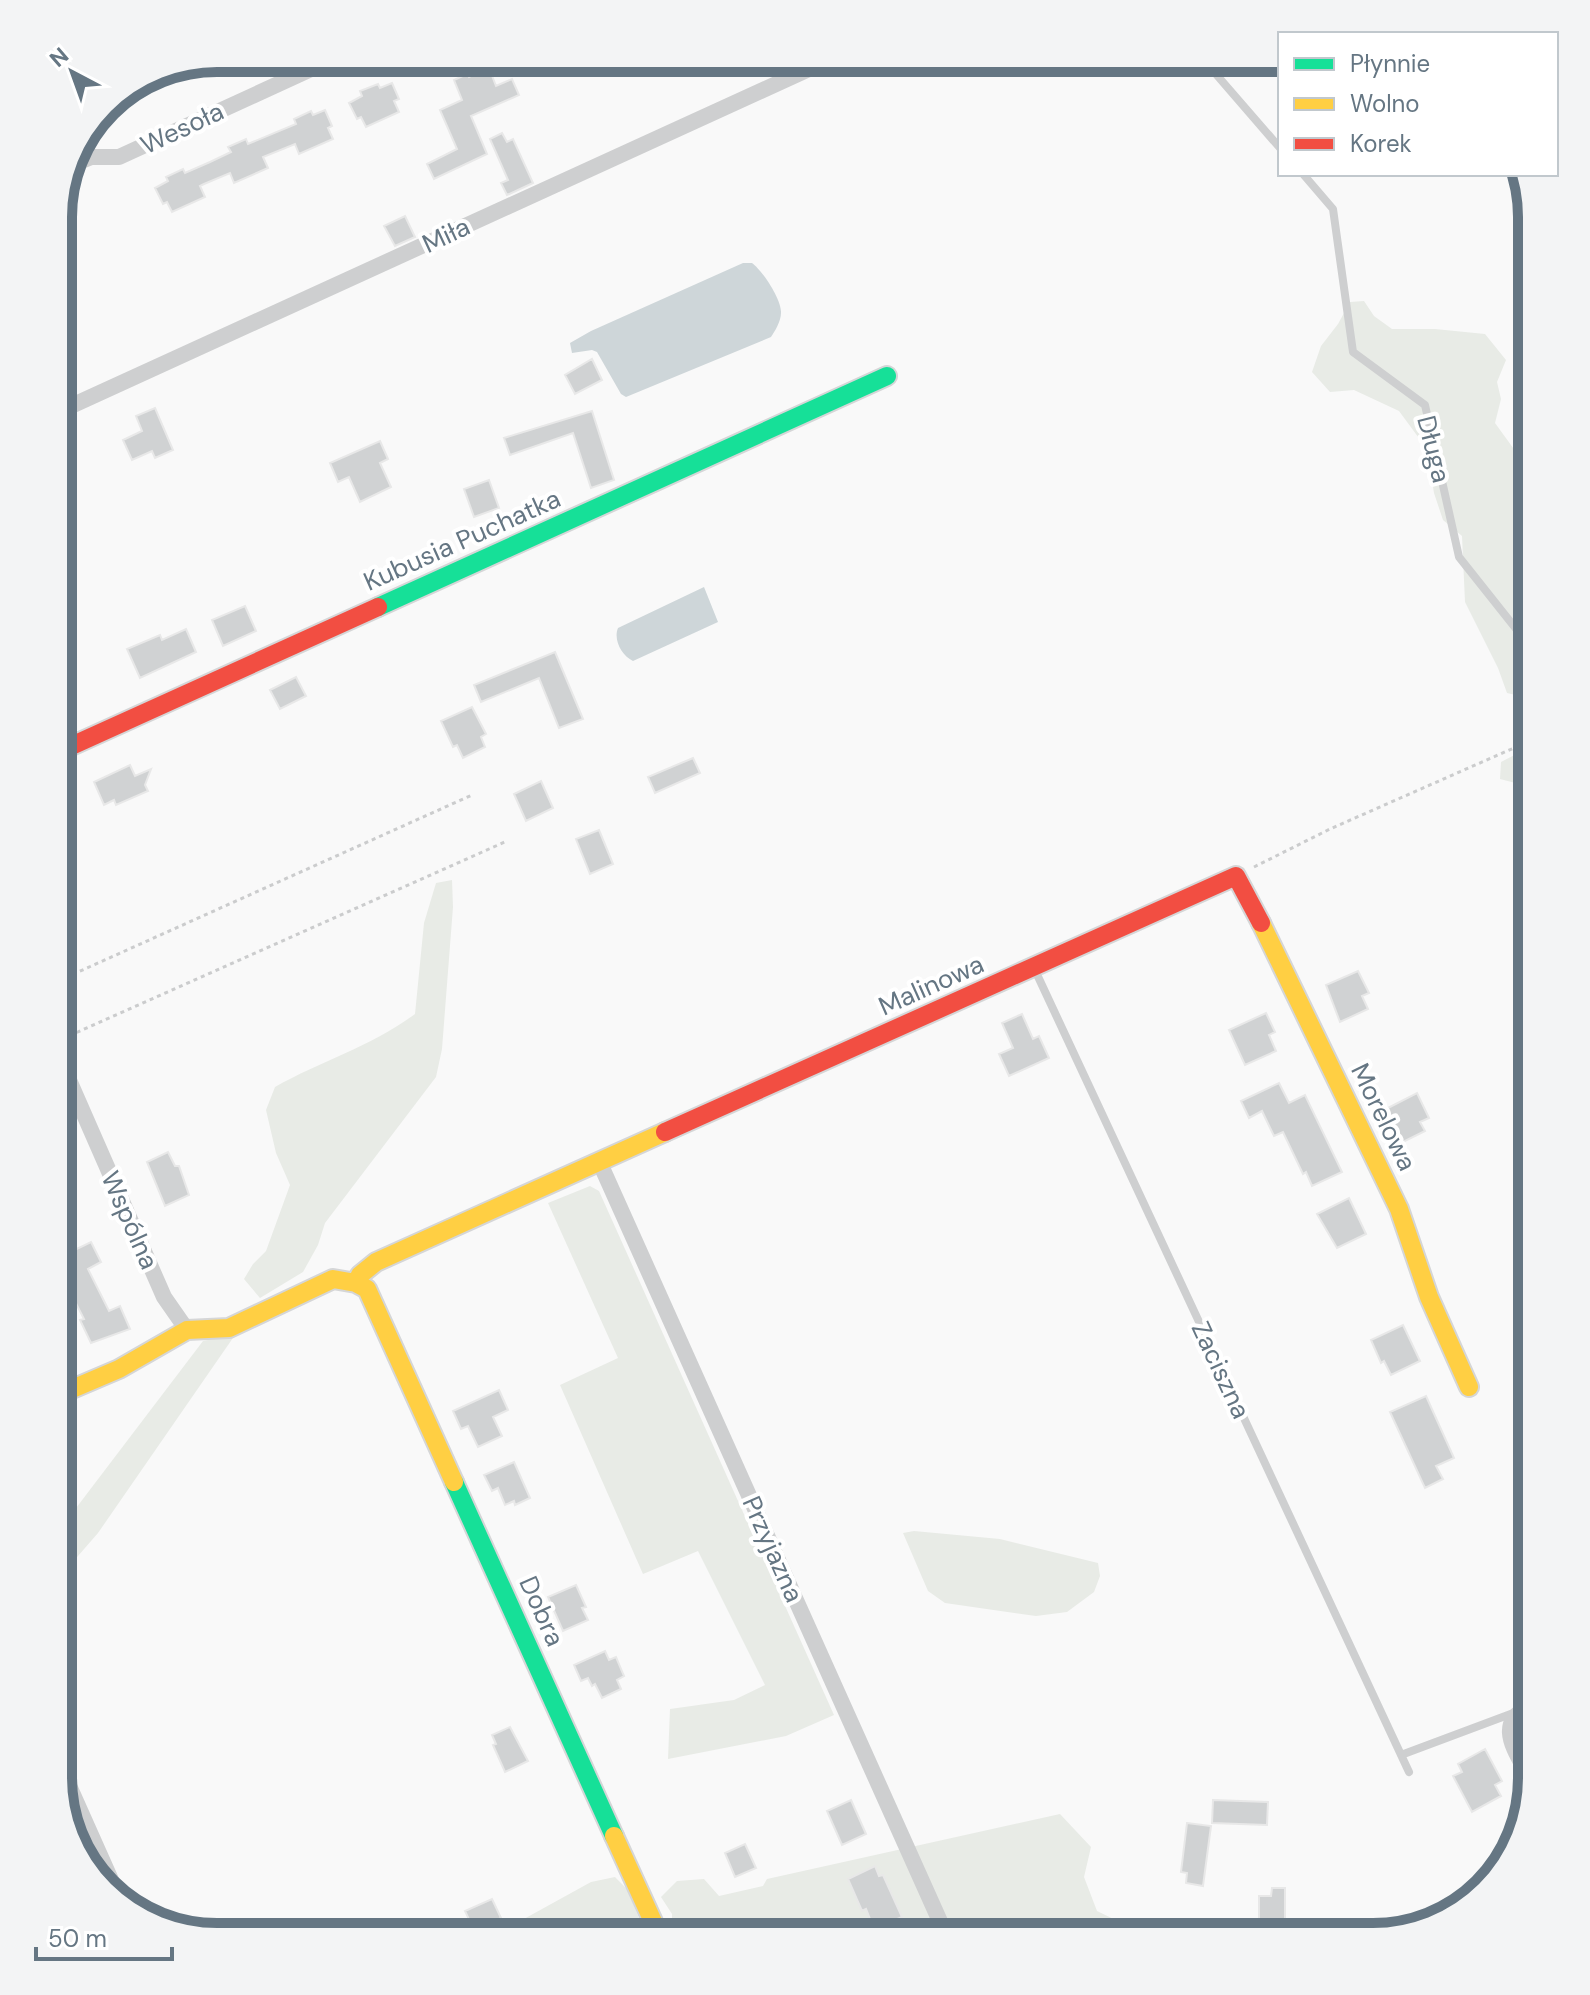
<svg xmlns="http://www.w3.org/2000/svg" width="1590" height="1995" viewBox="0 0 1590 1995" font-family="'DM Sans',sans-serif">
<rect width="100%" height="100%" fill="#f9f9f9"/>
<path fill="#e8ebe6" d="M 1364,301 L 1374,316 L 1392,329 L 1435,329 L 1485,334 L 1506,360 L 1497,382 L 1501,399 L 1495,423 L 1532,474 L 1532,513 L 1526,542 L 1532,556 L 1532,699 L 1507,693 L 1498,668 L 1465,602 L 1462,536 L 1443,520 L 1434,493 L 1427,449 L 1399,411 L 1354,390 L 1330,392 L 1312,372 L 1321,346 L 1338,324 L 1350,302 Z
M 1532,746 L 1532,791 L 1527,786 L 1500,779 L 1501,762 Z
M 452,880 L 453,907 L 442,1049 L 436,1077 L 325,1223 L 318,1245 L 303,1272 L 260,1298 L 244,1279 L 253,1264 L 266,1251 L 290,1185 L 276,1153 L 266,1110 L 275,1087 C 321,1061 372,1046 415,1014 L 424,923 L 436,883 Z
M 590,1186 L 599,1191 L 834,1715 L 786,1736 L 668,1759 L 670,1709 L 734,1700 L 765,1685 L 698,1551 L 643,1574 L 560,1385 L 618,1358 L 548,1203 Z
M 235,1335 L 98,1533 L 58,1579 L 58,1534 L 70,1516 L 203,1341 Z
M 914,1531 L 1000,1539 L 1098,1563 L 1100,1576 L 1094,1592 L 1067,1612 L 1036,1616 L 945,1603 L 928,1591 L 903,1533 Z
M 1060,1814 L 1091,1847 L 1084,1877 L 1097,1911 L 1130,1927 L 1134,1937 L 786,1937 L 782,1934 L 756,1937 L 672,1937 L 672,1914 L 661,1897 L 677,1881 L 704,1879 L 719,1896 L 763,1886 L 767,1879 Z
M 615,1877 L 627,1889 L 647,1937 L 491,1937 L 591,1882 Z"/>
<path fill="#ced6d9" d="M 743,263 L 752,263 C 762,270 782,300 781,313 C 781,321 775,331 771,337 L 626,397 L 621,394 L 597,352 L 592,350 L 572,353 L 570,343 L 591,331 Z
M 704,587 L 718,622 L 633,661 C 622,656 613,640 618,628 Z"/>
<path fill="#d0d2d3" stroke="#e8e8e8" stroke-width="2" d="M 489,68 L 496,86 L 512,79 L 519,95 L 471,116 L 487,154 L 434,179 L 427,164 L 457,149 L 440,110 L 462,100 L 454,80 L 467,74 L 469,77 Z
M 392,83 L 399,99 L 394,101 L 399,112 L 366,127 L 361,117 L 357,119 L 349,103 L 362,96 L 360,91 L 378,84 L 380,88 Z
M 325,110 L 332,126 L 328,128 L 333,139 L 299,154 L 295,144 L 263,157 L 268,168 L 234,183 L 230,173 L 204,184 L 200,186 L 205,197 L 172,212 L 167,202 L 163,204 L 155,188 L 168,181 L 166,177 L 183,169 L 185,173 L 210,162 L 231,152 L 228,147 L 246,139 L 248,144 L 296,124 L 294,119 L 311,111 L 313,115 Z
M 502,133 L 507,142 L 513,139 L 533,183 L 507,195 L 501,183 L 508,180 L 490,139 Z
M 405,216 L 415,237 L 395,246 L 384,226 Z
M 592,359 L 602,380 L 575,394 L 565,375 Z
M 155,408 L 173,450 L 155,458 L 152,451 L 132,460 L 123,440 L 142,431 L 136,416 Z
M 592,411 L 614,480 L 591,488 L 573,433 L 510,455 L 504,438 Z
M 380,441 L 388,459 L 380,463 L 391,487 L 360,502 L 349,477 L 338,482 L 330,463 Z
M 489,480 L 499,508 L 474,517 L 464,489 Z
M 245,606 L 256,631 L 223,646 L 212,620 Z
M 186,629 L 196,652 L 140,678 L 127,649 L 160,635 L 162,640 Z
M 555,652 L 583,719 L 559,728 L 539,678 L 481,702 L 474,685 Z
M 296,677 L 306,696 L 280,709 L 270,690 Z
M 472,707 L 486,734 L 481,737 L 485,747 L 463,758 L 457,745 L 453,747 L 441,721 Z
M 693,758 L 700,773 L 655,793 L 648,777 Z
M 130,765 L 135,776 L 151,769 L 145,785 L 148,791 L 116,805 L 114,800 L 104,805 L 94,782 Z
M 541,781 L 553,808 L 526,821 L 514,794 Z
M 599,830 L 613,864 L 590,874 L 576,839 Z
M 1358,971 L 1369,993 L 1362,996 L 1368,1009 L 1340,1022 L 1326,985 Z
M 1266,1013 L 1275,1032 L 1269,1035 L 1276,1051 L 1245,1065 L 1229,1030 Z
M 1022,1014 L 1033,1039 L 1039,1036 L 1049,1058 L 1009,1076 L 999,1054 L 1013,1048 L 1002,1023 Z
M 1279,1083 L 1289,1103 L 1305,1095 L 1342,1172 L 1312,1186 L 1306,1172 L 1303,1174 L 1283,1132 L 1274,1136 L 1262,1111 L 1249,1118 L 1241,1101 Z
M 1417,1093 L 1429,1118 L 1420,1122 L 1425,1131 L 1401,1143 L 1384,1110 Z
M 168,1152 L 175,1166 L 179,1166 L 189,1195 L 165,1206 L 147,1162 Z
M 1349,1198 L 1366,1234 L 1337,1248 L 1317,1214 Z
M 91,1242 L 101,1262 L 88,1269 L 109,1311 L 120,1306 L 130,1329 L 91,1343 L 80,1320 L 84,1319 L 58,1268 L 58,1258 Z
M 1403,1325 L 1420,1361 L 1391,1375 L 1384,1361 L 1381,1363 L 1371,1340 Z
M 499,1390 L 508,1410 L 493,1417 L 502,1436 L 478,1447 L 468,1426 L 461,1429 L 453,1411 Z
M 1426,1396 L 1454,1458 L 1436,1466 L 1443,1479 L 1425,1488 L 1390,1412 Z
M 514,1462 L 530,1498 L 515,1505 L 514,1501 L 505,1505 L 498,1488 L 492,1491 L 484,1475 Z
M 576,1585 L 586,1607 L 582,1608 L 588,1620 L 563,1631 L 548,1597 Z
M 605,1651 L 609,1660 L 616,1657 L 624,1676 L 617,1680 L 621,1689 L 602,1698 L 595,1684 L 592,1686 L 588,1678 L 581,1681 L 574,1665 Z
M 510,1727 L 528,1761 L 505,1772 L 493,1745 L 496,1744 L 492,1735 Z
M 1485,1749 L 1502,1781 L 1495,1785 L 1501,1796 L 1472,1812 L 1453,1776 L 1462,1772 L 1458,1764 Z
M 851,1800 L 866,1834 L 842,1845 L 827,1811 Z
M 1213,1800 L 1268,1802 L 1267,1825 L 1212,1823 Z
M 1187,1823 L 1211,1826 L 1203,1886 L 1186,1883 L 1187,1873 L 1181,1872 Z
M 745,1844 L 756,1868 L 735,1877 L 725,1853 Z
M 875,1866 L 879,1876 L 883,1875 L 902,1917 L 874,1929 L 866,1909 L 862,1911 L 848,1879 Z
M 1272,1888 L 1285,1888 L 1285,1922 L 1259,1921 L 1259,1896 L 1271,1896 Z
M 492,1899 L 501,1918 L 474,1930 L 465,1911 Z"/>
<g fill="none" stroke-linecap="round" stroke-linejoin="round">
<g stroke="#d5d6d7" stroke-width="22">
<path id="fast" d="M 378,607 L 887,376
M 454,1482 L 614,1836"/>
</g>
<g stroke="#d5d6d7" stroke-width="22">
<path id="slow" d="M 1261,923 L 1399,1209 L 1429,1297 L 1469,1387
M 356,1283 L 360,1275 L 376,1262 L 665,1132
M 58,1395 L 119,1369 L 187,1330 L 229,1328 L 333,1279 L 356,1283 L 367,1289 L 454,1482
M 614,1836 L 660,1937"/>
</g>
<g stroke="#d5d6d7" stroke-width="22">
<path id="jam" d="M 58,752 L 378,607
M 665,1132 L 1236,876 L 1261,923"/>
</g>
<path stroke="#cbcccd" stroke-width="3" stroke-dasharray="4 4" stroke-linecap="butt" d="M 1254,867 L 1330,829 L 1532,740
M 58,981 L 472,795
M 62,1039 L 507,841"/>
<path stroke="#cecfd0" stroke-width="8" d="M 1202,58 L 1280,148
M 1303,174 L 1333,209 L 1353,352 L 1425,405 L 1459,557 L 1532,649
M 1034,968 L 1409,1772
M 1401,1755 L 1516,1712"/>
<path stroke="#cecfd0" stroke-width="16" d="M 69,166 L 91,157 L 119,157 L 335,58
M 58,412 L 833,58
M 58,1055 L 164,1297 L 187,1330
M 599,1161 L 947,1937
M 58,1761 L 120,1900
M 1531,1781 C 1517,1752 1491,1723 1532,1705"/>
<use href="#fast" stroke="#16e098" stroke-width="18"/>
<use href="#slow" stroke="#ffcf43" stroke-width="18"/>
<use href="#jam" stroke="#f24e42" stroke-width="18"/>
</g>
<g text-anchor="middle" stroke-width="8" stroke-linejoin="round" paint-order="stroke">
<g font-size="26" fill="#657683" stroke="#fff">
<text transform="translate(182 128) rotate(-25)" y="9">Wesoła</text>
<text transform="translate(446 235) rotate(-25)" y="9">Miła</text>
<text transform="translate(1434 449) rotate(76)" y="9">Długa</text>
<text transform="translate(462 540) rotate(-24)" y="9">Kubusia Puchatka</text>
<text transform="translate(931 985) rotate(-24)" y="9">Malinowa</text>
<text transform="translate(1384 1117) rotate(64)" y="9">Morelowa</text>
<text transform="translate(130 1220) rotate(66)" y="9">Wspólna</text>
<text transform="translate(1221 1370) rotate(65)" y="9">Zaciszna</text>
<text transform="translate(773 1549) rotate(66)" y="9">Przyjazna</text>
<text transform="translate(542 1611) rotate(66)" y="9">Dobra</text>
</g>
</g>
<path d="M0 0H1590V1995H0ZM217 72H1373A145 145 0 0 1 1518 217V1778A145 145 0 0 1 1373 1923H217A145 145 0 0 1 72 1778V217A145 145 0 0 1 217 72Z" fill="#f3f4f5" fill-rule="evenodd"/>
<path fill="none" stroke="#657683" stroke-width="10" d="M217 72H1373A145 145 0 0 1 1518 217V1778A145 145 0 0 1 1373 1923H217A145 145 0 0 1 72 1778V217A145 145 0 0 1 217 72Z"/>
<rect x="1278" y="32" width="280" height="144" fill="#ffffff" stroke="#c1c8cd" stroke-width="2"/>
<rect x="1294" y="58" width="40" height="12" fill="#16e098" stroke="#c1c8cd" stroke-width="2"/>
<text x="1350" y="72" font-size="24" fill="#657683">Płynnie</text>
<rect x="1294" y="98" width="40" height="12" fill="#ffcf43" stroke="#c1c8cd" stroke-width="2"/>
<text x="1350" y="112" font-size="24" fill="#657683">Wolno</text>
<rect x="1294" y="138" width="40" height="12" fill="#f24e42" stroke="#c1c8cd" stroke-width="2"/>
<text x="1350" y="152" font-size="24" fill="#657683">Korek</text>
<g transform="translate(72 72) rotate(319)" stroke="#ffffff" stroke-width="6" paint-order="stroke">
<path d="M0-6L14 30L0 20L-14 30Z" fill="#657683"/>
<text y="-12" font-size="22" font-weight="bold" text-anchor="middle" fill="#657683">N</text>
</g>
<path d="M36 1947v12h136v-12" fill="none" stroke="#657683" stroke-width="4"/>
<text x="48" y="1947" font-size="24" fill="#657683" stroke="#ffffff" stroke-width="6" paint-order="stroke">50 m</text>
</svg>
